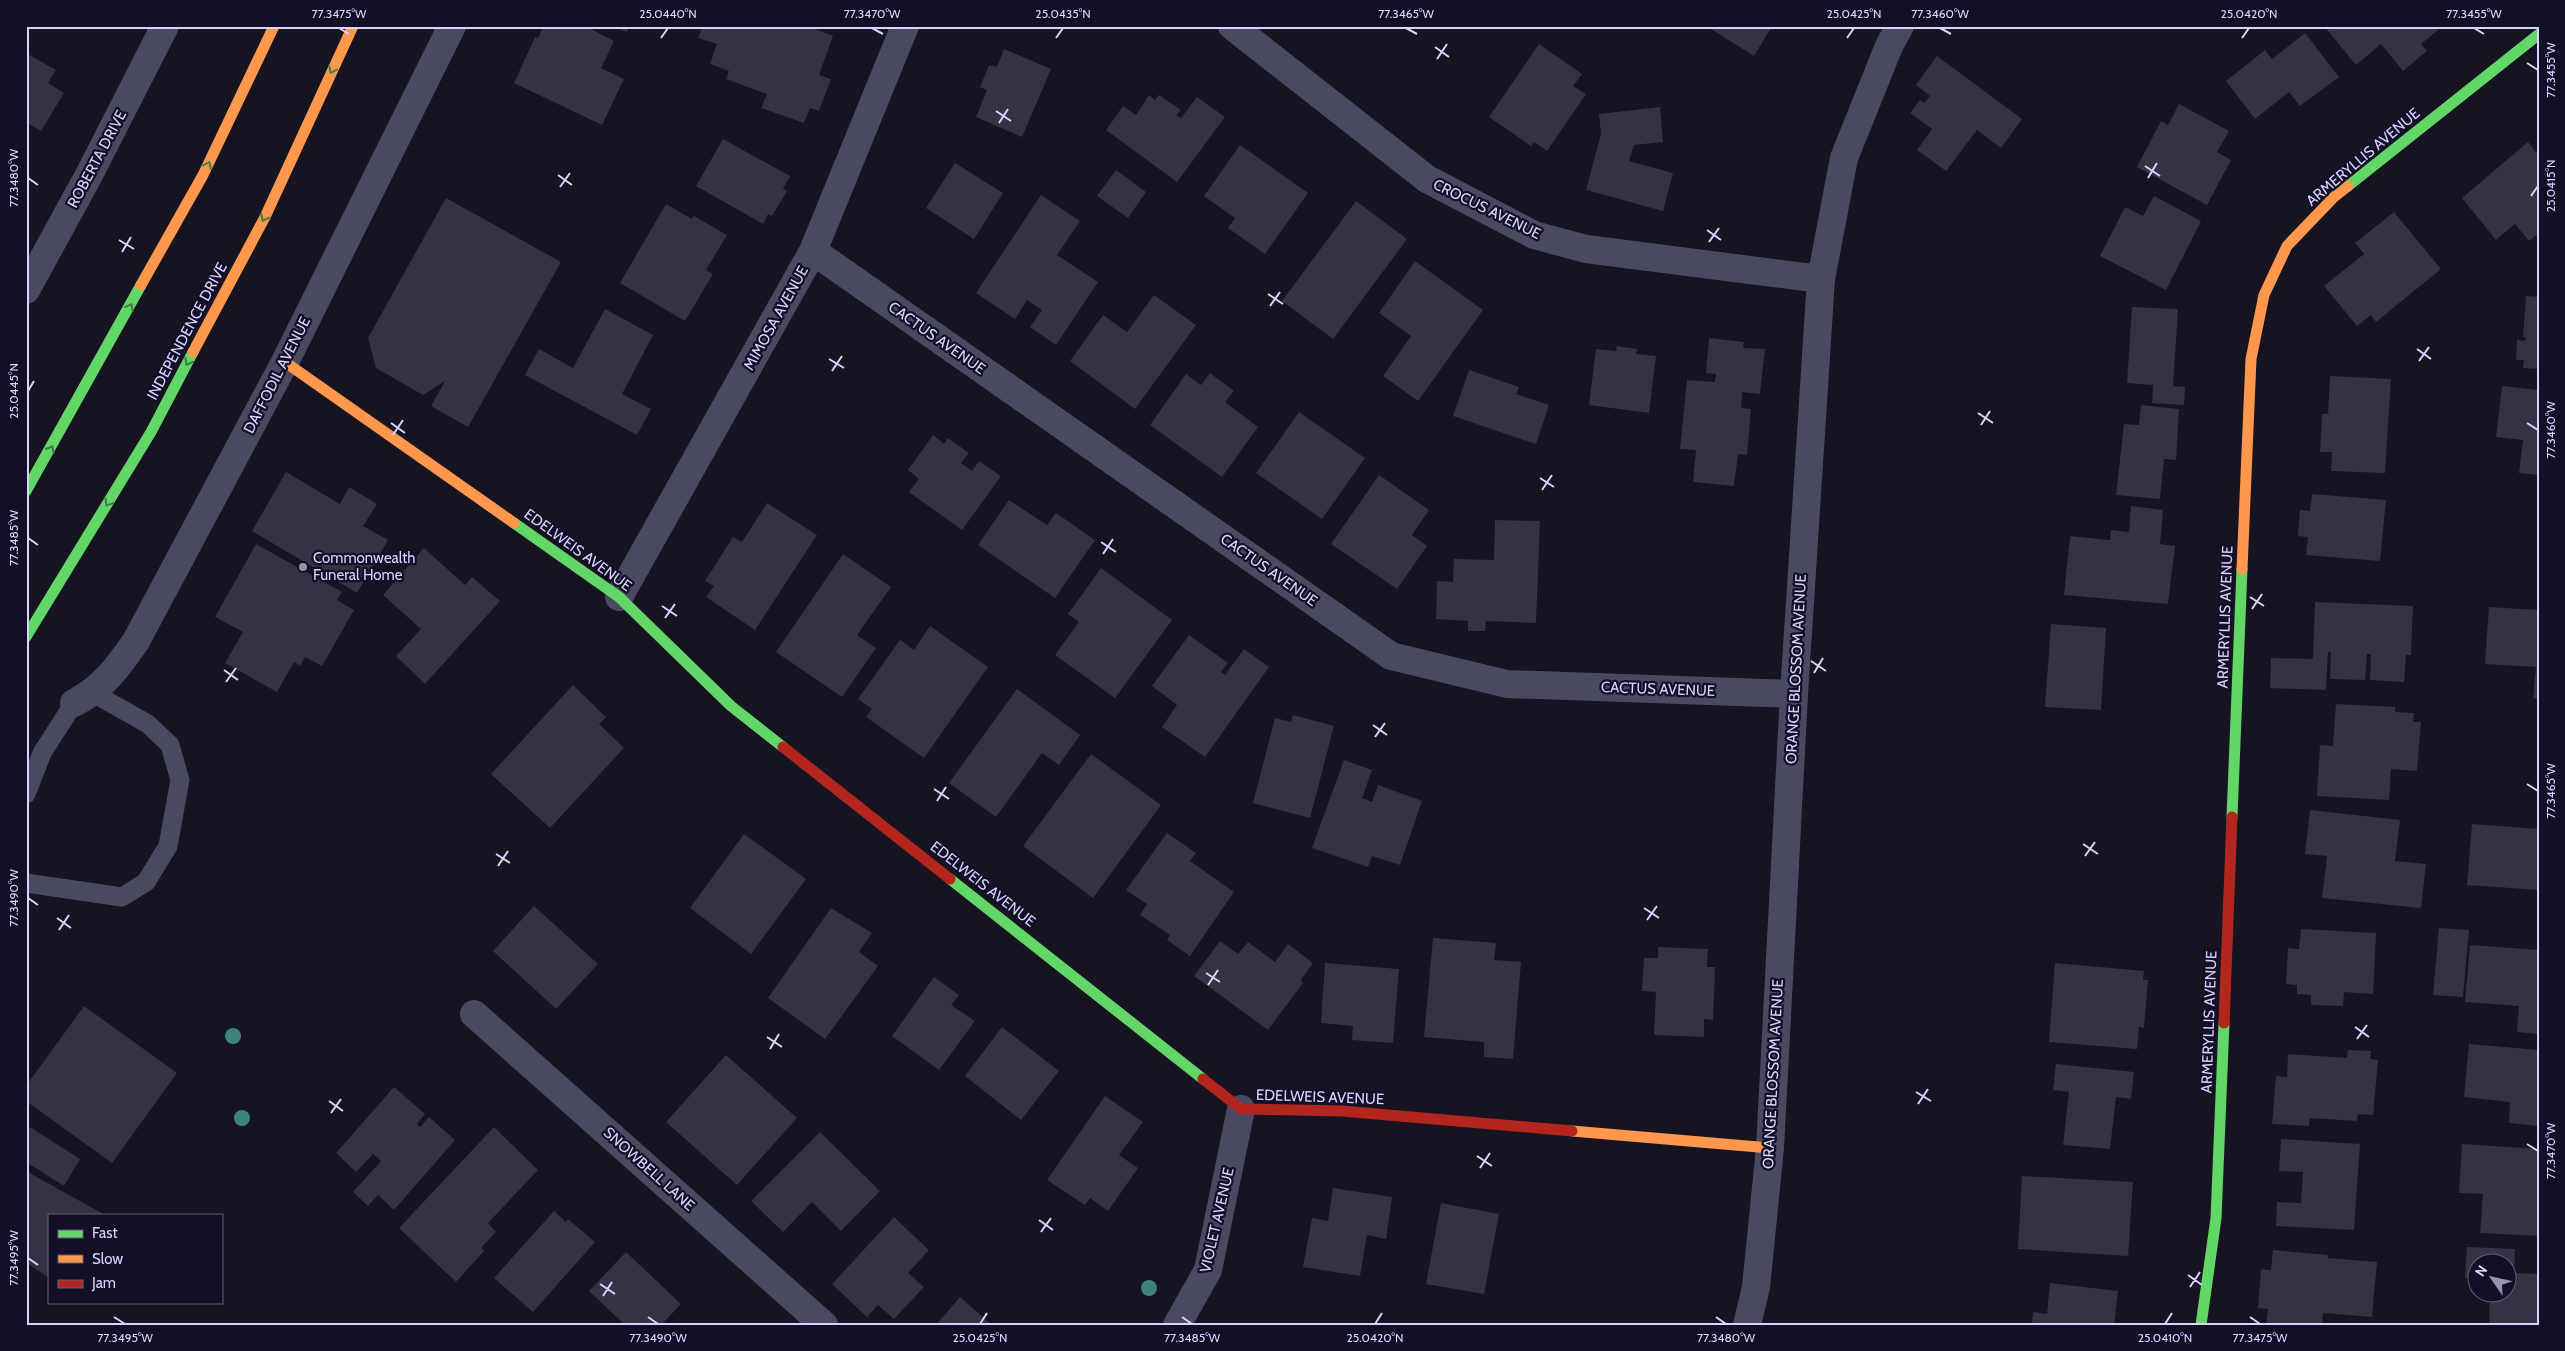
<svg xmlns="http://www.w3.org/2000/svg" width="2565" height="1351" viewBox="0 0 2565 1351" font-family="Cabin,sans-serif">
<rect width="100%" height="100%" fill="#161421"/>
<path fill="#343243" d="M 544,26 L 585,26 L 614,41 L 601,68 L 624,79 L 602,125 L 514,83 L 535,37 L 538,38 Z
M 612,26 L 628,26 L 627,32 Z
M 703,26 L 807,26 L 833,36 L 819,75 L 831,79 L 819,111 L 810,108 L 804,123 L 761,108 L 767,94 L 726,79 L 729,71 L 710,64 L 717,44 L 698,38 Z
M 1706,26 L 1772,26 L 1754,56 Z
M 2324,26 L 2435,26 L 2438,30 L 2421,44 L 2427,51 L 2403,71 L 2381,44 L 2356,65 Z
M 2305,33 L 2339,77 L 2300,106 L 2289,92 L 2255,119 L 2226,81 L 2265,50 L 2272,59 Z
M 1539,44 L 1582,74 L 1573,86 L 1586,94 L 1547,151 L 1534,142 L 1531,146 L 1489,117 Z
M 1004,49 L 1051,69 L 1022,137 L 976,117 L 987,90 L 980,87 L 989,65 L 997,67 Z
M 26,53 L 56,70 L 48,83 L 64,93 L 41,131 L 26,122 Z
M 1937,56 L 2022,119 L 2001,148 L 1977,130 L 1946,171 L 1917,150 L 1932,129 L 1910,113 L 1920,100 L 1924,103 L 1930,96 L 1916,85 Z
M 1149,95 L 1155,100 L 1159,95 L 1181,110 L 1176,115 L 1181,118 L 1197,97 L 1225,117 L 1177,182 L 1106,130 L 1123,106 L 1136,115 Z
M 2179,104 L 2229,131 L 2217,152 L 2231,160 L 2207,205 L 2137,167 L 2161,121 L 2168,125 Z
M 1660,107 L 1663,142 L 1634,145 L 1629,161 L 1673,173 L 1663,211 L 1586,190 L 1601,134 L 1599,114 Z
M 723,139 L 790,176 L 783,189 L 787,191 L 772,216 L 768,214 L 763,224 L 696,186 Z
M 2528,142 L 2539,156 L 2539,233 L 2529,241 L 2515,224 L 2496,240 L 2462,198 Z
M 1240,145 L 1308,193 L 1265,254 L 1228,228 L 1235,218 L 1204,196 Z
M 955,163 L 1003,193 L 974,239 L 926,208 Z
M 1116,170 L 1146,192 L 1128,218 L 1097,196 Z
M 1041,195 L 1080,221 L 1057,255 L 1098,282 L 1056,345 L 1030,327 L 1042,310 L 1027,300 L 1015,319 L 976,293 Z
M 2154,196 L 2201,221 L 2166,290 L 2100,256 L 2125,207 L 2143,216 Z
M 446,198 L 561,262 L 468,427 L 431,406 L 445,381 L 423,395 L 376,368 L 368,338 Z
M 1356,201 L 1407,239 L 1333,339 L 1282,301 Z
M 666,204 L 692,219 L 694,216 L 727,235 L 706,270 L 713,274 L 685,321 L 620,283 Z
M 2394,212 L 2441,269 L 2376,322 L 2371,315 L 2357,326 L 2324,286 L 2364,254 L 2355,243 Z
M 1415,261 L 1483,310 L 1418,401 L 1383,376 L 1411,336 L 1379,313 Z
M 1154,295 L 1196,325 L 1135,409 L 1070,361 L 1103,315 L 1127,332 Z
M 2526,296 L 2539,297 L 2539,369 L 2523,368 L 2524,360 L 2516,360 L 2517,340 L 2525,341 L 2526,337 L 2523,337 Z
M 2132,307 L 2178,309 L 2173,386 L 2185,387 L 2184,405 L 2152,403 L 2153,385 L 2127,383 Z
M 605,309 L 653,335 L 622,394 L 651,409 L 637,435 L 525,375 L 539,349 L 573,368 Z
M 1709,338 L 1744,342 L 1743,348 L 1765,349 L 1760,394 L 1742,392 L 1741,408 L 1751,409 L 1747,455 L 1738,454 L 1734,486 L 1693,482 L 1696,450 L 1680,449 L 1687,380 L 1715,382 L 1716,374 L 1706,373 Z
M 1617,346 L 1637,349 L 1636,354 L 1656,356 L 1649,413 L 1589,405 L 1596,349 L 1616,351 Z
M 1469,370 L 1519,387 L 1516,394 L 1549,405 L 1536,444 L 1453,416 Z
M 1210,373 L 1234,391 L 1225,402 L 1258,427 L 1222,477 L 1150,425 L 1186,374 L 1201,385 Z
M 2330,376 L 2391,379 L 2385,473 L 2331,471 L 2332,452 L 2320,452 L 2322,414 L 2328,414 Z
M 2502,386 L 2539,390 L 2539,475 L 2519,473 L 2523,440 L 2496,437 Z
M 2141,405 L 2179,409 L 2176,460 L 2164,459 L 2160,499 L 2116,495 L 2124,424 L 2139,425 Z
M 1299,412 L 1365,458 L 1322,519 L 1256,473 Z
M 933,435 L 944,444 L 948,438 L 969,453 L 961,463 L 972,471 L 979,461 L 1001,476 L 962,530 L 909,492 L 919,479 L 908,470 Z
M 286,472 L 340,504 L 349,487 L 377,504 L 363,526 L 388,540 L 357,593 L 252,531 Z
M 1379,475 L 1429,510 L 1412,535 L 1427,546 L 1397,589 L 1331,544 Z
M 2312,494 L 2386,500 L 2380,561 L 2306,555 L 2308,537 L 2298,536 L 2300,510 L 2310,511 Z
M 1009,500 L 1047,525 L 1056,513 L 1095,540 L 1055,598 L 978,545 Z
M 767,503 L 817,535 L 755,630 L 706,597 L 714,586 L 705,581 L 733,537 L 742,542 Z
M 2131,506 L 2163,510 L 2160,544 L 2175,546 L 2168,604 L 2064,595 L 2070,536 L 2110,540 L 2111,530 L 2129,532 Z
M 1495,520 L 1540,521 L 1536,623 L 1486,621 L 1485,631 L 1468,631 L 1468,621 L 1436,619 L 1437,581 L 1453,582 L 1454,559 L 1494,560 Z
M 256,544 L 342,592 L 337,600 L 354,610 L 322,666 L 305,657 L 300,666 L 294,662 L 277,692 L 225,663 L 243,632 L 215,617 Z
M 424,548 L 465,585 L 472,577 L 500,601 L 425,684 L 396,656 L 421,629 L 383,595 Z
M 843,554 L 891,587 L 857,635 L 876,648 L 842,697 L 776,652 Z
M 1101,568 L 1172,620 L 1115,698 L 1055,655 L 1079,622 L 1068,614 Z
M 2315,602 L 2413,606 L 2411,655 L 2406,655 L 2404,682 L 2370,680 L 2371,654 L 2367,654 L 2365,680 L 2330,679 L 2331,652 L 2328,652 L 2326,690 L 2270,688 L 2271,658 L 2313,659 Z
M 2489,607 L 2539,610 L 2539,699 L 2533,698 L 2536,667 L 2485,664 Z
M 2051,624 L 2106,628 L 2101,710 L 2045,707 Z
M 930,626 L 988,667 L 924,758 L 866,717 L 872,709 L 858,699 L 900,640 L 914,650 Z
M 1189,635 L 1228,663 L 1221,672 L 1225,675 L 1244,649 L 1269,667 L 1205,757 L 1162,727 L 1177,705 L 1152,686 Z
M 573,685 L 606,717 L 599,724 L 624,748 L 550,828 L 491,774 Z
M 1017,689 L 1080,735 L 1059,765 L 1042,753 L 996,817 L 949,783 Z
M 2336,704 L 2395,707 L 2395,712 L 2414,713 L 2413,722 L 2421,722 L 2417,771 L 2391,769 L 2389,800 L 2317,796 L 2320,745 L 2333,746 Z
M 1293,715 L 1334,726 L 1310,818 L 1253,803 L 1275,718 L 1291,722 Z
M 1091,754 L 1161,805 L 1093,898 L 1023,846 Z
M 1344,760 L 1372,770 L 1362,798 L 1372,802 L 1378,785 L 1422,801 L 1400,865 L 1372,856 L 1368,867 L 1312,848 Z
M 2310,810 L 2400,820 L 2395,861 L 2426,864 L 2421,908 L 2322,898 L 2327,856 L 2305,854 Z
M 2472,824 L 2539,829 L 2539,890 L 2467,885 Z
M 1167,833 L 1196,853 L 1190,861 L 1234,892 L 1190,956 L 1167,940 L 1170,935 L 1140,915 L 1147,904 L 1126,890 Z
M 744,834 L 806,879 L 751,954 L 690,908 Z
M 534,906 L 598,964 L 556,1009 L 493,951 Z
M 831,908 L 872,933 L 859,952 L 878,966 L 825,1039 L 768,998 Z
M 2439,928 L 2469,930 L 2463,997 L 2433,995 Z
M 2301,929 L 2376,933 L 2373,994 L 2344,992 L 2343,1006 L 2311,1005 L 2311,995 L 2297,994 L 2297,985 L 2286,984 L 2288,948 L 2299,949 Z
M 1433,938 L 1496,943 L 1494,960 L 1521,962 L 1513,1059 L 1484,1057 L 1484,1042 L 1424,1037 Z
M 1220,941 L 1238,954 L 1248,942 L 1275,962 L 1288,944 L 1313,963 L 1301,980 L 1303,983 L 1268,1030 L 1194,976 Z
M 2470,945 L 2539,950 L 2539,1034 L 2517,1032 L 2519,1006 L 2465,1002 Z
M 1658,947 L 1708,949 L 1707,967 L 1715,967 L 1713,1020 L 1704,1019 L 1704,1037 L 1654,1035 L 1656,992 L 1642,991 L 1644,958 L 1658,958 Z
M 1325,963 L 1399,969 L 1393,1043 L 1352,1040 L 1353,1026 L 1321,1023 Z
M 2055,963 L 2144,971 L 2143,980 L 2148,980 L 2144,1028 L 2139,1027 L 2137,1049 L 2049,1042 Z
M 934,977 L 959,995 L 951,1005 L 975,1021 L 939,1070 L 892,1036 Z
M 84,1006 L 177,1073 L 112,1163 L 26,1101 L 26,1086 Z
M 1002,1027 L 1059,1071 L 1021,1120 L 965,1076 Z
M 2469,1044 L 2539,1050 L 2539,1126 L 2509,1123 L 2510,1102 L 2464,1097 Z
M 2348,1050 L 2371,1051 L 2370,1059 L 2378,1060 L 2373,1115 L 2358,1114 L 2357,1121 L 2310,1118 L 2309,1126 L 2272,1124 L 2276,1076 L 2287,1077 L 2288,1054 L 2347,1058 Z
M 726,1055 L 797,1118 L 737,1185 L 666,1122 Z
M 2056,1064 L 2134,1072 L 2131,1099 L 2116,1097 L 2110,1149 L 2063,1145 L 2069,1092 L 2053,1090 Z
M 394,1087 L 425,1114 L 417,1124 L 420,1127 L 429,1117 L 455,1140 L 394,1210 L 378,1195 L 368,1206 L 353,1192 L 381,1161 L 373,1154 L 356,1172 L 336,1153 Z
M 1105,1096 L 1143,1122 L 1119,1155 L 1138,1168 L 1108,1211 L 1090,1198 L 1085,1205 L 1047,1180 Z
M 30,1127 L 80,1159 L 64,1186 L 26,1162 L 26,1134 Z
M 494,1127 L 538,1170 L 488,1223 L 496,1232 L 481,1248 L 484,1251 L 456,1282 L 399,1228 Z
M 820,1132 L 880,1191 L 841,1231 L 812,1202 L 783,1232 L 751,1201 Z
M 2281,1139 L 2360,1144 L 2354,1230 L 2276,1226 L 2277,1202 L 2301,1203 L 2303,1172 L 2279,1171 Z
M 2462,1144 L 2539,1149 L 2539,1236 L 2480,1233 L 2483,1194 L 2459,1193 Z
M 26,1171 L 105,1215 L 49,1215 L 49,1278 L 26,1262 Z
M 2022,1176 L 2133,1182 L 2128,1256 L 2018,1249 Z
M 1333,1188 L 1392,1197 L 1386,1239 L 1367,1235 L 1360,1276 L 1303,1267 L 1312,1218 L 1328,1221 Z
M 1441,1203 L 1499,1214 L 1484,1294 L 1426,1284 Z
M 554,1211 L 566,1222 L 568,1219 L 595,1242 L 533,1312 L 494,1278 Z
M 894,1217 L 929,1250 L 908,1273 L 924,1287 L 894,1319 L 878,1305 L 867,1317 L 832,1284 Z
M 2467,1247 L 2515,1249 L 2514,1273 L 2539,1274 L 2539,1325 L 2489,1325 L 2490,1294 L 2508,1294 L 2508,1264 L 2478,1264 L 2478,1279 L 2465,1278 Z
M 2273,1250 L 2328,1255 L 2328,1258 L 2377,1262 L 2372,1317 L 2323,1313 L 2322,1325 L 2266,1325 L 2268,1309 L 2258,1308 L 2261,1269 L 2271,1270 Z
M 626,1252 L 681,1304 L 661,1325 L 625,1325 L 589,1291 Z
M 2050,1283 L 2118,1291 L 2114,1325 L 2032,1325 L 2033,1312 L 2047,1314 Z
M 960,1297 L 992,1325 L 936,1325 Z"/>
<g fill="none" stroke-linecap="round" stroke-linejoin="round">
<path stroke="#4a4962" stroke-width="19" d="M 26,794 L 42,753 L 74,703
M 26,883 L 122,897 L 146,882 L 168,846 L 180,780 L 170,745 L 148,724 L 93,693"/>
<path stroke="#4a4962" stroke-width="28" d="M 1232,26 L 1427,179 L 1534,235 L 1586,249 L 1821,279
M 813,251 L 1391,656 L 1507,684 L 1794,694
M 26,290 L 90,173 L 165,26
M 619,597 L 813,251 L 905,26
M 74,703 C 103,688 118,667 136,641 L 285,362 L 452,26
M 474,1014 L 824,1325
M 1177,1325 L 1208,1270 L 1241,1109
M 1747,1325 L 1756,1287 L 1770,1148 L 1794,694 L 1821,279 L 1844,158 L 1889,46 L 1900,26"/>
<path stroke="#63d668" stroke-width="11" d="M 2348,186 L 2539,34
M 26,491 L 141,285
M 514,523 L 619,597 L 731,706 L 783,747
M 26,637 L 151,432 L 193,352
M 2232,817 L 2242,569
M 950,879 L 1203,1079
M 2201,1325 L 2216,1218 L 2224,1023"/>
<path stroke="#ff974d" stroke-width="11" d="M 141,285 L 203,175 L 274,26
M 193,352 L 265,217 L 353,26
M 285,362 L 514,523
M 2242,569 L 2251,359 L 2264,295 L 2287,246 L 2334,197 L 2348,186
M 1572,1131 L 1770,1148"/>
<path stroke="#b3261e" stroke-width="11" d="M 783,747 L 950,879
M 2224,1023 L 2232,817
M 1203,1079 L 1241,1109 L 1342,1111 L 1572,1131"/>
</g>
<g fill="#3e8478">
<circle cx="233" cy="1036" r="8"/>
<circle cx="242" cy="1118" r="8"/>
<circle cx="1149" cy="1288" r="8"/>
</g>
<defs><path id="oneway-chevron" d="M-2-3.5L2.5 0L-2 3.5" fill="none" stroke-width="1.6" stroke-linecap="round" stroke-linejoin="round" transform="scale(1.25)"/></defs>
<g stroke="#3f7c4a">
<use href="#oneway-chevron" transform="translate(332 70) rotate(115)"/>
<use href="#oneway-chevron" transform="translate(208 165) rotate(-65)"/>
<use href="#oneway-chevron" transform="translate(264 218) rotate(117)"/>
<use href="#oneway-chevron" transform="translate(130 307) rotate(-61)"/>
<use href="#oneway-chevron" transform="translate(188 362) rotate(118)"/>
<use href="#oneway-chevron" transform="translate(51 449) rotate(-60)"/>
<use href="#oneway-chevron" transform="translate(108 503) rotate(121)"/>
</g>
<path fill="none" stroke="#d9d4ff" stroke-width="2" d="M 339,28 L 349,34M 872,28 L 883,34M 1406,28 L 1417,34M 1940,28 L 1951,34M 2474,28 L 2484,34M 661,38 L 668,28M 1056,38 L 1063,28M 1847,38 L 1854,28M 2242,38 L 2249,28M 1435,47 L 1449,57M 1437,59 L 1447,44M 2527,63 L 2538,70M 996,111 L 1011,121M 999,123 L 1008,109M 2145,166 L 2160,176M 558,175 L 572,185M 28,178 L 38,185M 2148,178 L 2157,163M 560,187 L 570,173M 2531,196 L 2538,186M 1707,230 L 1721,240M 119,240 L 134,249M 1709,242 L 1719,228M 122,252 L 131,237M 1268,294 L 1283,304M 1270,306 L 1280,292M 2417,349 L 2431,359M 829,359 L 844,368M 2419,361 L 2429,347M 832,371 L 842,356M 28,391 L 34,381M 1978,413 L 1993,423M 391,423 L 405,433M 2527,423 L 2538,430M 1981,425 L 1990,411M 393,435 L 403,420M 1540,478 L 1554,487M 1542,490 L 1552,475M 28,538 L 38,545M 1101,542 L 1116,552M 1103,554 L 1113,539M 2250,597 L 2264,606M 662,606 L 677,616M 2252,609 L 2262,594M 665,618 L 675,604M 1811,661 L 1826,671M 224,670 L 238,680M 1814,673 L 1823,658M 226,682 L 236,668M 1373,725 L 1387,735M 1375,737 L 1385,723M 2527,784 L 2538,791M 934,789 L 949,799M 937,801 L 946,787M 2083,844 L 2098,854M 496,854 L 510,863M 2085,856 L 2095,842M 498,866 L 508,851M 28,898 L 38,905M 1644,908 L 1659,918M 57,918 L 71,928M 1647,920 L 1657,906M 59,930 L 69,915M 1206,973 L 1220,982M 1208,985 L 1218,970M 2355,1027 L 2369,1037M 767,1037 L 782,1047M 2357,1039 L 2367,1025M 770,1049 L 779,1034M 1916,1092 L 1931,1101M 329,1101 L 343,1111M 1918,1104 L 1928,1089M 331,1113 L 341,1099M 2527,1144 L 2538,1151M 1477,1156 L 1492,1166M 1480,1168 L 1490,1153M 1039,1220 L 1053,1230M 1041,1232 L 1051,1218M 28,1258 L 38,1265M 2188,1275 L 2202,1285M 600,1284 L 615,1294M 2190,1287 L 2200,1272M 603,1296 L 612,1282M 114,1317 L 125,1324M 648,1317 L 658,1324M 1182,1317 L 1192,1324M 1716,1317 L 1726,1324M 2250,1317 L 2260,1324M 980,1324 L 987,1313M 1375,1324 L 1382,1313M 2165,1324 L 2172,1313"/>
<circle fill="#9591b1" stroke="#130f26" stroke-width="2" cx="303" cy="567" r="5"/>
<g text-anchor="middle" stroke-width="4.5" stroke-linejoin="round" paint-order="stroke">
<g font-size="15" fill="#d9d4ff" stroke="#130f26">
<text transform="translate(2363 157) rotate(-40)" y="5">ARMERYLLIS AVENUE</text>
<text transform="translate(97 159) rotate(-62)" y="5">ROBERTA DRIVE</text>
<text transform="translate(1487 209) rotate(26)" y="5">CROCUS AVENUE</text>
<text transform="translate(776 318) rotate(-61)" y="5">MIMOSA AVENUE</text>
<text transform="translate(187 331) rotate(-62)" y="5">INDEPENDENCE DRIVE</text>
<text transform="translate(937 338) rotate(35)" y="5">CACTUS AVENUE</text>
<text transform="translate(277 375) rotate(-63)" y="5">DAFFODIL AVENUE</text>
<text transform="translate(578 550) rotate(36)" y="5">EDELWEIS AVENUE</text>
<text transform="translate(1269 570) rotate(35)" y="5">CACTUS AVENUE</text>
<text transform="translate(2225 617) rotate(-88)" y="5">ARMERYLLIS AVENUE</text>
<text transform="translate(1796 669) rotate(-87)" y="5">ORANGE BLOSSOM AVENUE</text>
<text transform="translate(1658 689) rotate(2)" y="5">CACTUS AVENUE</text>
<text transform="translate(983 884) rotate(38)" y="5">EDELWEIS AVENUE</text>
<text transform="translate(2209 1022) rotate(-88)" y="5">ARMERYLLIS AVENUE</text>
<text transform="translate(1773 1074) rotate(-87)" y="5">ORANGE BLOSSOM AVENUE</text>
<text transform="translate(1320 1097) rotate(2)" y="5">EDELWEIS AVENUE</text>
<text transform="translate(649 1169) rotate(42)" y="5">SNOWBELL LANE</text>
<text transform="translate(1217 1220) rotate(-77)" y="5">VIOLET AVENUE</text>
</g>
<g font-size="15" fill="#d9d4ff" stroke="#130f26" text-anchor="start">
<text x="313" y="563">Commonwealth<tspan x="313" dy="17">Funeral Home</tspan></text>
</g>
</g>
<rect width="2565" height="1351" fill="none" stroke="#130f26" stroke-width="55"/>
<rect x="48" y="1214" width="175" height="90" fill="#130f26" stroke="#625e7d"/>
<rect x="58" y="1230" width="25" height="8" fill="#63d668" stroke="#625e7d"/>
<text x="92" y="1238" font-size="15" fill="#d9d4ff">Fast</text>
<rect x="58" y="1255" width="25" height="8" fill="#ff974d" stroke="#625e7d"/>
<text x="92" y="1264" font-size="15" fill="#d9d4ff">Slow</text>
<rect x="58" y="1280" width="25" height="8" fill="#b3261e" stroke="#625e7d"/>
<text x="92" y="1288" font-size="15" fill="#d9d4ff">Jam</text>
<g transform="translate(2492 1278) rotate(304)"><circle r="24" fill="#130f26" stroke="#625e7d"/>
<path d="M0-4L9 19L0 12L-9 19Z" fill="#9591b1"/>
<text y="-8" font-size="14" font-weight="bold" text-anchor="middle" fill="#d9d4ff">N</text>
</g>
<rect x="28" y="28" width="2510" height="1296" fill="none" stroke="#d9d4ff" stroke-width="2"/>
<g font-size="12" text-anchor="middle" fill="#d9d4ff">
<text x="339" y="18">77.3475°W</text>
<text x="668" y="18">25.0440°N</text>
<text x="872" y="18">77.3470°W</text>
<text x="1063" y="18">25.0435°N</text>
<text x="1406" y="18">77.3465°W</text>
<text x="1854" y="18">25.0425°N</text>
<text x="1940" y="18">77.3460°W</text>
<text x="2249" y="18">25.0420°N</text>
<text x="2474" y="18">77.3455°W</text>
<text transform="translate(2551 70) rotate(-90)" y="4">77.3455°W</text>
<text transform="translate(14 178) rotate(-90)" y="4">77.3480°W</text>
<text transform="translate(2551 186) rotate(-90)" y="4">25.0415°N</text>
<text transform="translate(14 391) rotate(-90)" y="4">25.0445°N</text>
<text transform="translate(2551 430) rotate(-90)" y="4">77.3460°W</text>
<text transform="translate(14 538) rotate(-90)" y="4">77.3485°W</text>
<text transform="translate(2551 791) rotate(-90)" y="4">77.3465°W</text>
<text transform="translate(14 898) rotate(-90)" y="4">77.3490°W</text>
<text transform="translate(2551 1151) rotate(-90)" y="4">77.3470°W</text>
<text transform="translate(14 1258) rotate(-90)" y="4">77.3495°W</text>
<text x="125" y="1342">77.3495°W</text>
<text x="658" y="1342">77.3490°W</text>
<text x="980" y="1342">25.0425°N</text>
<text x="1192" y="1342">77.3485°W</text>
<text x="1375" y="1342">25.0420°N</text>
<text x="1726" y="1342">77.3480°W</text>
<text x="2165" y="1342">25.0410°N</text>
<text x="2260" y="1342">77.3475°W</text>
</g>
</svg>
